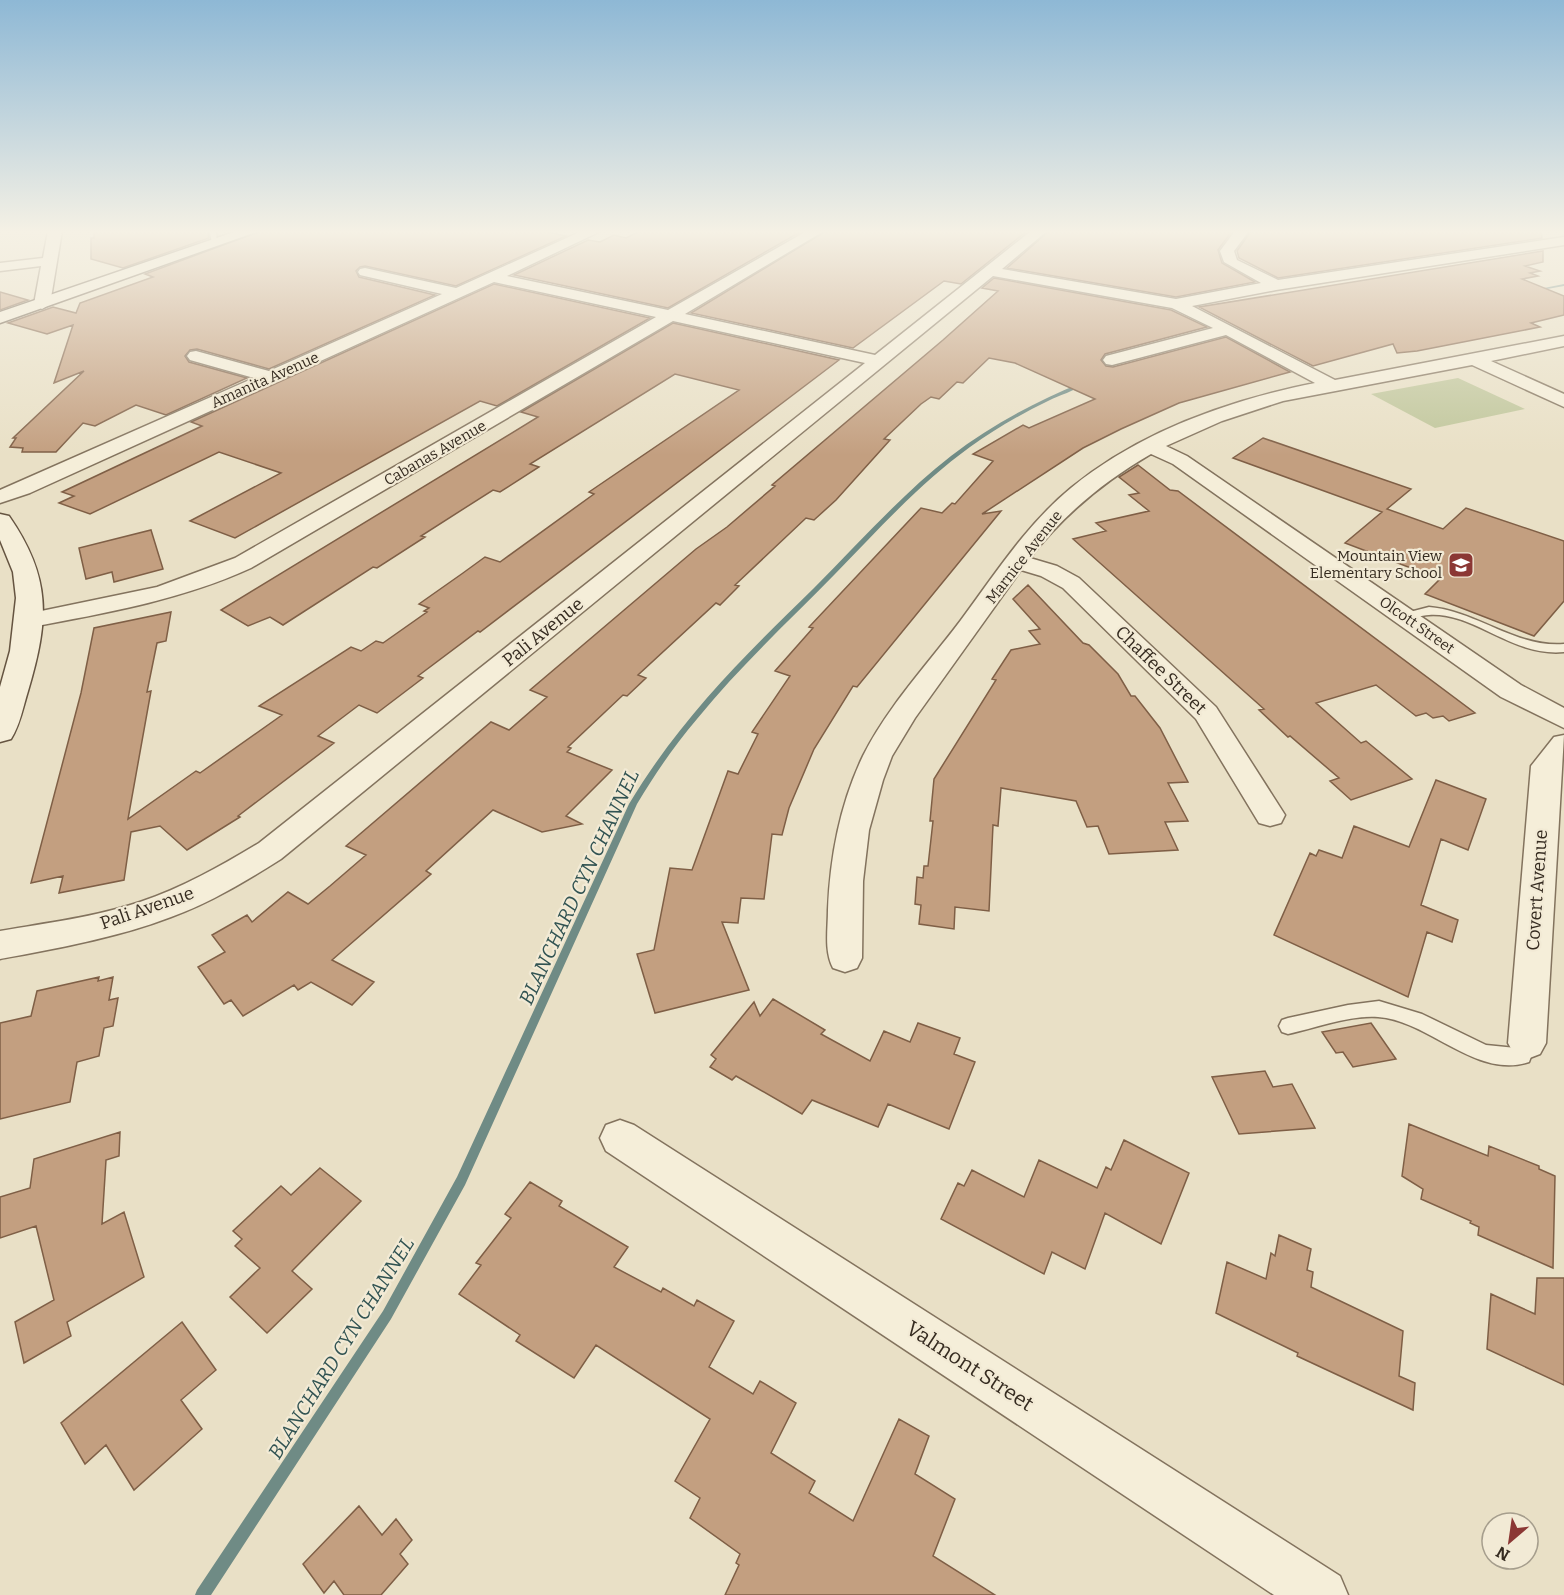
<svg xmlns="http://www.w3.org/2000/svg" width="1564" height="1595" viewBox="0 0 1564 1595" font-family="Bitter,serif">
<rect width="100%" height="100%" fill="#e9e0c6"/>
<path fill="#c0c69b" d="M 1458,378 L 1525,409 L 1435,428 L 1371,394 Z"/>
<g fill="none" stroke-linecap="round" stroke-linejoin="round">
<path fill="#6f8b85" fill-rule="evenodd" d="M 1564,284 L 1564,286 L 1536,291 L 1534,290 Z
M 1081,383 L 1085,384 C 1074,391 1060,395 1048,401 C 1021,414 995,429 970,447 C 920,483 878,530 835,574 C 788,622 739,667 697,719 C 674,746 655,774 637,804 L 465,1185 L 391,1319 L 211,1595 L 195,1595 L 197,1590 L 383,1311 L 457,1177 L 629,804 C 680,719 744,656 814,588 C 859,543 901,495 951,456 C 991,425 1035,402 1081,383 Z"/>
</g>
<path fill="#c39f80" stroke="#7f5f46" stroke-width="1.5" d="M 94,231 L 208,231 L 209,238 L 123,268 L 91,259 L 91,238 L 94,238 Z
M 261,231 L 544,231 L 566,236 L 456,286 L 365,266 L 360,267 L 356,271 L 359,277 L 435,295 L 269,369 L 197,349 L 190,350 L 185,356 L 189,362 L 247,378 L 166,415 L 136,405 L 95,426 L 83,423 L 56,452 L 22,452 L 23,448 L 10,447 L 16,438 L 13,438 L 84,371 L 54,383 L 73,325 L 47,334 L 8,323 L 53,307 L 76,313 L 80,303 L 153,277 L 145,274 Z
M 640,231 L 802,231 L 668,308 L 514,275 L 588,240 L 600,242 L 614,235 L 626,238 Z
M 826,231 L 1027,231 L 961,284 L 944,281 L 853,348 L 691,313 Z
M 1049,231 L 1232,231 L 1218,250 L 1222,263 L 1255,282 L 1176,297 L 1007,268 Z
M 1251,231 L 1541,231 L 1542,238 L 1278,278 L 1239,258 L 1237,251 Z
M 1543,251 L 1543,262 L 1525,266 L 1540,271 L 1530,273 L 1538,276 L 1522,279 L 1564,296 L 1564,315 L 1531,323 L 1540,327 L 1417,351 L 1397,353 L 1393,344 L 1313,366 L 1199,307 Z
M 994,278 L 1171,310 L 1207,327 L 1105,354 L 1101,360 L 1106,366 L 1113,367 L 1226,337 L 1290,372 L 1179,403 L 1121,429 L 1083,448 L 982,514 L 1001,511 L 857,687 L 853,686 L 814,749 L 789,808 L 782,835 L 772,834 L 764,899 L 741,898 L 738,923 L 722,922 L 749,990 L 655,1013 L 637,954 L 654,950 L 670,868 L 692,870 L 728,771 L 738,774 L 758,734 L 752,732 L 790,676 L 775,671 L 813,628 L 809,627 L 921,508 L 942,513 L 952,503 L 955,504 L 993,461 L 973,454 L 1023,425 L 1029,428 L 1095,399 L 1015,363 L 989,358 L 963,383 L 957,382 L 939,399 L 931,397 L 921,404 L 884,439 L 890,440 L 836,500 L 814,520 L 806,518 L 735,585 L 739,586 L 720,605 L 716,603 L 638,675 L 646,678 L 627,696 L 623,695 L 568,747 L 571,748 L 567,752 L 612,770 L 566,816 L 582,824 L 542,832 L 493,810 L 426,871 L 431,874 L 332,960 L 374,982 L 352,1005 L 311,982 L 298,990 L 294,985 L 243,1016 L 231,1000 L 224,1004 L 198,967 L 225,952 L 212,935 L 247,915 L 252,922 L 288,892 L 308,904 L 330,886 L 366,855 L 346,846 L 491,722 L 509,730 L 547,697 L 530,690 L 696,549 L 727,527 L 775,486 L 772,485 L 943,340 L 998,291 L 982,288 Z
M 494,284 L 650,318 L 497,406 L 480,401 L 235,538 L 190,521 L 281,473 L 219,452 L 90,514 L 59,503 L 74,496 L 62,492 L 202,426 L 191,422 Z
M 0,292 L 28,300 L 0,310 Z
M 673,323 L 839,360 L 480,632 L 478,631 L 418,676 L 423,678 L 377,713 L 359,705 L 318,736 L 334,743 L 238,816 L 240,817 L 187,850 L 160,826 L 131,832 L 124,880 L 59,893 L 63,876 L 31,883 L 81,693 L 94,628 L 171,612 L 166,641 L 157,643 L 147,692 L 151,691 L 128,819 L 196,771 L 200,773 L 282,715 L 259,706 L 351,647 L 361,651 L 376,641 L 383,643 L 427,612 L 424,611 L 429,608 L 419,604 L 463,573 L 485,557 L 500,562 L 594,494 L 589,492 L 739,390 L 675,374 L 530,464 L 539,467 L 500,492 L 493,490 L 421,536 L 425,537 L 377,568 L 373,567 L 283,625 L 270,617 L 248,626 L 221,610 L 538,417 L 521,412 Z
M 1263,438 L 1411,489 L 1387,509 L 1443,529 L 1466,508 L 1564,541 L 1564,601 L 1534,636 L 1425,594 L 1440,579 L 1345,543 L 1382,512 L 1233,458 Z
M 1138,465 L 1170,490 L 1178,491 L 1475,713 L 1449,721 L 1443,716 L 1433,718 L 1426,713 L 1416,716 L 1376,685 L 1316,703 L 1361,743 L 1366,741 L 1412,779 L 1351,800 L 1330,781 L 1339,778 L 1290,736 L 1288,737 L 1259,710 L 1264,709 L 1073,539 L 1106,531 L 1096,523 L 1149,511 L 1129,495 L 1139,493 L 1119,477 Z
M 151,530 L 163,569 L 114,582 L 112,572 L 86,579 L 79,548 Z
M 1028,585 L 1083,643 L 1089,645 L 1118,674 L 1131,696 L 1135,696 L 1160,728 L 1188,782 L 1168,783 L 1188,821 L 1165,822 L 1178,850 L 1109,854 L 1098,826 L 1087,827 L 1076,801 L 1001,788 L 998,826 L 993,825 L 989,911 L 955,907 L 954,929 L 919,924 L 921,905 L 915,904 L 917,877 L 923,878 L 924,866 L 928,866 L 933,821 L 930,821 L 934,779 L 996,680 L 992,679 L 1011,650 L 1040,644 L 1029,631 L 1040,629 L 1013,599 Z
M 1436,780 L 1486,799 L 1468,850 L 1441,839 L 1421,905 L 1458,920 L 1452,942 L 1427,932 L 1408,997 L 1274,935 L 1310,853 L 1316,856 L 1319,850 L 1342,858 L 1354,826 L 1409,847 Z
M 99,977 L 98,981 L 113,977 L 109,1000 L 118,998 L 113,1026 L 104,1028 L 99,1056 L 77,1062 L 70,1102 L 0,1119 L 0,1023 L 31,1016 L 37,991 Z
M 773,999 L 825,1030 L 821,1034 L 870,1061 L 884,1031 L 910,1042 L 918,1023 L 960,1038 L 954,1054 L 975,1062 L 949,1129 L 888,1104 L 878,1127 L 812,1100 L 802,1114 L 736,1076 L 732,1080 L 710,1067 L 716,1059 L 711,1055 L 754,1002 L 760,1016 Z
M 1371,1023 L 1396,1059 L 1353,1067 L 1343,1052 L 1336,1053 L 1322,1032 Z
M 1265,1071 L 1273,1087 L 1292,1084 L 1315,1128 L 1239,1134 L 1212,1077 Z
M 1409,1124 L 1488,1156 L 1489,1146 L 1539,1166 L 1539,1169 L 1555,1176 L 1553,1268 L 1478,1235 L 1479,1227 L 1470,1223 L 1471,1221 L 1421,1199 L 1423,1189 L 1402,1176 Z
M 120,1132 L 119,1156 L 106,1160 L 102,1224 L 124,1212 L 144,1277 L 67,1322 L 71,1336 L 24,1363 L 15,1322 L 54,1300 L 36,1226 L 0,1238 L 0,1197 L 30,1188 L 34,1159 Z
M 1124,1140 L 1189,1173 L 1161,1244 L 1105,1213 L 1085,1269 L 1052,1252 L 1044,1274 L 941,1219 L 958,1183 L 964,1186 L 972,1170 L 1024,1197 L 1039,1160 L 1097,1188 L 1106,1167 L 1111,1170 Z
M 320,1168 L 361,1201 L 292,1271 L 312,1289 L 267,1333 L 230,1297 L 260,1268 L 235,1246 L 242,1239 L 233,1231 L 281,1186 L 291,1195 Z
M 530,1182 L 562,1201 L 559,1206 L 628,1247 L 614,1267 L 661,1292 L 663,1288 L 694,1306 L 697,1300 L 734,1321 L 709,1367 L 753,1394 L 760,1381 L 796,1403 L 771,1453 L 815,1481 L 809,1493 L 853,1521 L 899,1419 L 929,1436 L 915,1474 L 955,1499 L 933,1556 L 995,1595 L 725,1595 L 739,1565 L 736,1563 L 740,1554 L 690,1518 L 700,1498 L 675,1481 L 710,1419 L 596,1345 L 574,1378 L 516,1341 L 520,1335 L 459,1294 L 481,1265 L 476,1263 L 511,1218 L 505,1214 Z
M 1279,1235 L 1311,1249 L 1307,1270 L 1313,1272 L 1311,1287 L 1403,1331 L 1399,1376 L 1415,1383 L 1413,1410 L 1297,1356 L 1298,1353 L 1216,1313 L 1227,1262 L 1266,1279 L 1271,1253 L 1275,1256 Z
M 1537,1278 L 1564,1278 L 1564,1385 L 1487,1349 L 1491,1294 L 1535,1314 Z
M 182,1322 L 216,1370 L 181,1400 L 202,1429 L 134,1490 L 106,1445 L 85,1464 L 61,1423 Z
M 359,1506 L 382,1535 L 396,1519 L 412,1540 L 400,1554 L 408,1564 L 381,1595 L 344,1595 L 334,1581 L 324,1593 L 303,1564 Z"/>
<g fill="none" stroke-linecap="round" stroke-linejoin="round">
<g stroke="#83735e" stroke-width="3">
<path id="lane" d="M 210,231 L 216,231 L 217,245 L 212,244 Z
M 1429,607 C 1477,611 1516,648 1564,644 L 1564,652 C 1511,657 1475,612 1429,615 C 1421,615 1413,619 1406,621 L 1400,617 L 1402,614 Z
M 1379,1001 L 1422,1014 L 1486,1045 L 1516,1048 L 1520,1037 L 1527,1035 L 1534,1037 L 1536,1043 L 1529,1062 C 1477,1080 1428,1020 1378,1017 C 1349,1015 1316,1028 1288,1034 L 1282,1032 L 1279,1026 L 1282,1020 L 1288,1018 L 1348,1005 Z"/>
</g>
<g stroke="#83735e" stroke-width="3">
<path id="street" d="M 48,231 L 62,231 L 50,304 L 42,309 L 34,304 L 41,266 L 0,271 L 0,263 L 43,258 Z
M 582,231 L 601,231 L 507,276 L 668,310 L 807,231 L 824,231 L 685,314 L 875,355 L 1031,231 L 1047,231 L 1002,269 L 1176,299 L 1261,283 L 1224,262 L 1220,251 L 1235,231 L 1249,231 L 1234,251 L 1237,260 L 1278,280 L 1564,237 L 1564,245 L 1276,290 L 1192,306 L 1335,380 L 1564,336 L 1564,346 L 1491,361 L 1564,394 L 1564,407 L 1472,365 L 1283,401 L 1222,421 L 1166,446 L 1187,456 L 1521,685 L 1564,708 L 1564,728 L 1501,697 L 1173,464 L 1151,454 C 1103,482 1064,514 1030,558 L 1057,566 L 1079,578 L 1216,707 L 1285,815 L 1281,823 L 1270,826 L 1259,823 L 1196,719 L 1063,588 L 1041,576 L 1021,570 L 915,718 L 892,756 L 883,780 L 869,830 L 863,881 L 862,958 L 857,968 L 845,972 L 833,968 C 824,951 828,929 828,910 C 830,858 840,804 863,756 C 888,706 928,664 961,620 C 995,574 1027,524 1071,488 C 1139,432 1230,400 1315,383 L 1226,335 L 1112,365 L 1106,364 L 1103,360 L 1106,356 L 1213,328 L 1172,308 L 993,276 L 281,859 C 246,881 210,903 171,917 C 116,938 58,948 0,959 L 0,931 C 47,923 95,917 140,902 C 182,888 221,866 259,843 L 865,363 L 673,321 L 251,568 C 181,600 106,613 31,627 L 22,625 L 19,620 L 22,615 L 157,587 L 235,558 L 656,317 L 494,282 L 30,493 L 0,503 L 0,490 L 254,378 L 190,360 L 187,356 L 190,352 L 196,351 L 269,371 L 442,294 L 360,275 L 358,272 L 360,269 L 365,268 L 456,288 Z
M 1564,735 L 1546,1043 L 1540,1054 L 1527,1059 L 1514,1054 L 1508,1043 L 1531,766 L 1554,737 Z
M 620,1120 L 634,1125 L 1340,1576 L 1348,1595 L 1274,1595 L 606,1151 L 600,1138 L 606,1125 Z"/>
</g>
<g stroke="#655441" stroke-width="3">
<path id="secondary" d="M 237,231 L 259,231 L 0,323 L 0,312 Z
M 0,514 L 9,516 C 52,578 49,620 28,691 C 23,707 20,725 11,739 L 0,742 L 0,687 L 10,651 L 16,598 L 13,572 L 0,540 Z"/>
</g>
<use href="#lane" fill="#f5eed9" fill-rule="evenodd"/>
<use href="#street" fill="#f5eed9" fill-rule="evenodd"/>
<use href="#secondary" fill="#f5eed9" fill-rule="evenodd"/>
</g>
<linearGradient id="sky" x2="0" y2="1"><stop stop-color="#8eb8d5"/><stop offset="0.51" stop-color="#f5f1e5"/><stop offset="1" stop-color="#f5f1e5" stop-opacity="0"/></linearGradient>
<rect width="1564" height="455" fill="url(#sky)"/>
<defs>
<g id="school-square" transform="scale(1.35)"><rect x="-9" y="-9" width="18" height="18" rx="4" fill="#8b3734" stroke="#f2ead5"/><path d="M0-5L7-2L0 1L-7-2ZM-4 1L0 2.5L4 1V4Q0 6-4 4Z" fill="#fff"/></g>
</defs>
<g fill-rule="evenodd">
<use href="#school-square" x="1461" y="565"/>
</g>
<g text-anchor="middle" stroke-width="4.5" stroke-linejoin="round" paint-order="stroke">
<g font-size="15" fill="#352b20" stroke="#f2ead5">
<text transform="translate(265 380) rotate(-24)" y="5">Amanita Avenue</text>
<text transform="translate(435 453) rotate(-30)" y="5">Cabanas Avenue</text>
<text transform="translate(1024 557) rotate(-52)" y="5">Marnice Avenue</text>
<text transform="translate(1417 625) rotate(35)" y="5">Olcott Street</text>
</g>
<g font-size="15" fill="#352b20" stroke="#f2ead5" text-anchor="end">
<text x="1442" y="561">Mountain View<tspan x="1442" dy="17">Elementary School</tspan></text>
</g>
<g font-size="18" fill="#352b20" stroke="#f2ead5">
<text transform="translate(543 632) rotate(-39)" y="6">Pali Avenue</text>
<text transform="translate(1161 670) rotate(44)" y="6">Chaffee Street</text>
<text transform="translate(1537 890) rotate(-86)" y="6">Covert Avenue</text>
<text transform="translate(147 908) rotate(-19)" y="6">Pali Avenue</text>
</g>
<g font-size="20" font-style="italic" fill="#315352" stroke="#f2ead5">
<text transform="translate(579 887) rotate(-65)" y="7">BLANCHARD CYN CHANNEL</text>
<text transform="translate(341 1348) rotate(-58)" y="7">BLANCHARD CYN CHANNEL</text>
</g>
<g font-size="21" fill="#352b20" stroke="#f2ead5">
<text transform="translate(970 1366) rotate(33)" y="7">Valmont Street</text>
</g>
</g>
<g transform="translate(1510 1541) rotate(209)"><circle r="28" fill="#f2ead5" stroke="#a69e8d" stroke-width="1.5"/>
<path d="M0-4.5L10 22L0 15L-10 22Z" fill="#8b3734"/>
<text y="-9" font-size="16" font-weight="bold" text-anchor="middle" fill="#352b20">N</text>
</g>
</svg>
